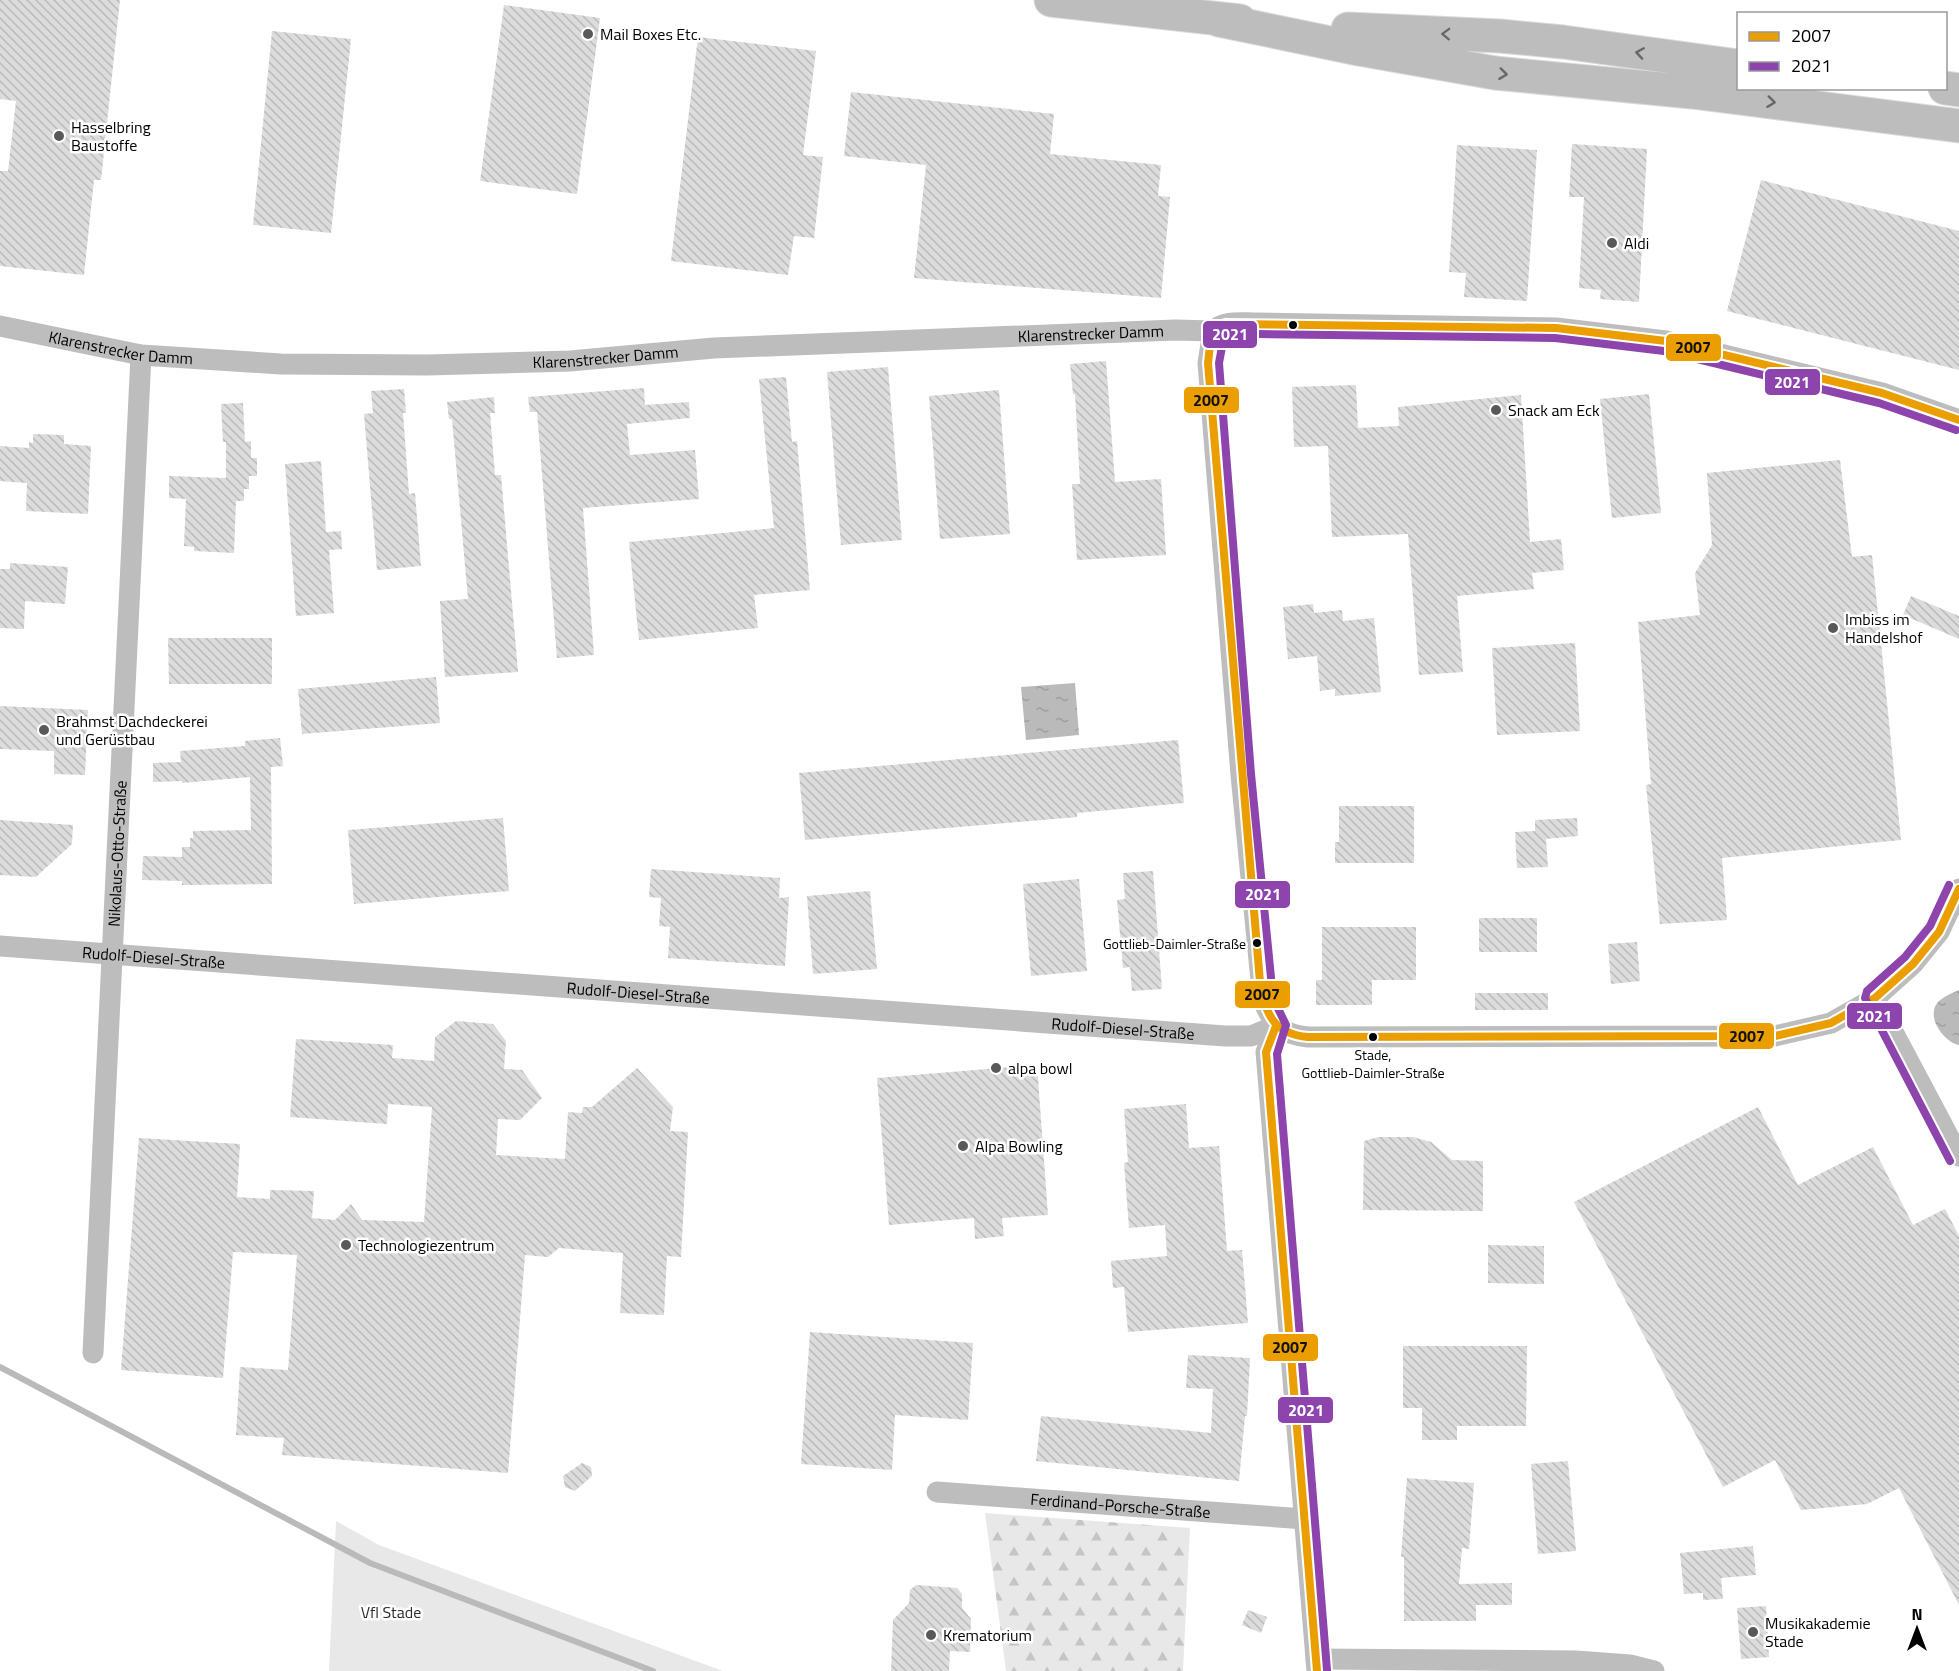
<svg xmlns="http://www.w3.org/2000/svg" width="1959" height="1671" viewBox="0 0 1959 1671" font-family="'Titillium Web',sans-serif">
<defs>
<pattern id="forest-firs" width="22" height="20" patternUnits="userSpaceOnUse" patternTransform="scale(1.5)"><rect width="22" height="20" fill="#e8e8e8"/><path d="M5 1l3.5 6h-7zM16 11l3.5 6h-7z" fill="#c5c5c5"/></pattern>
<pattern id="water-ripples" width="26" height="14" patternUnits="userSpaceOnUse" patternTransform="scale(1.5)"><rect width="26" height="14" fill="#bababa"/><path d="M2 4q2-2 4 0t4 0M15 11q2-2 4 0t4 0" fill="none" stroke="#9e9e9e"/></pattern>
<pattern id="building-back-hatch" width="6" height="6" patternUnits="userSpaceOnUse" patternTransform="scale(1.5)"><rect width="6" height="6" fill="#dcdcdc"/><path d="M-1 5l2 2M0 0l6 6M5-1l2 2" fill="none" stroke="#bbb"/></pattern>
</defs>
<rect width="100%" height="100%" fill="#fff"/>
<path fill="url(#forest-firs)" d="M 985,1513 L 1190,1528 L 1183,1671 L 1006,1671 Z"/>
<path fill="#e8e8e8" d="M 336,1521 L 379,1545 L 723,1671 L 329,1671 Z"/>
<path fill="url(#water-ripples)" d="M 1075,683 L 1079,735 L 1026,740 L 1021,687 Z
M 1959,990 L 1959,1045 C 1944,1042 1925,1017 1938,1002 C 1943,997 1952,993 1959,990 Z"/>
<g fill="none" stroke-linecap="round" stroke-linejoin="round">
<path stroke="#bababa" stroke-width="6" d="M 0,1367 L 370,1563 L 653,1671"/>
</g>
<path fill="url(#building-back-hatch)" d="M 0,0 L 120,0 L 101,180 L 94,180 L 84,275 L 0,266 L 0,171 L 8,171 L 16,101 L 0,99 Z
M 504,5 L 600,18 L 577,194 L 480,181 Z
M 272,31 L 351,39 L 331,233 L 253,225 Z
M 698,37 L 816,51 L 803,155 L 823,157 L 814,238 L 794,236 L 788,275 L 671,261 Z
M 851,92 L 1054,114 L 1050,154 L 1161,165 L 1158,196 L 1170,197 L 1161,298 L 914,278 L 926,165 L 844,156 Z
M 1572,144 L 1647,149 L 1639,302 L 1600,299 L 1601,290 L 1579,288 L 1584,197 L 1569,197 Z
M 1457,145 L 1537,150 L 1527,301 L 1464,297 L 1466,273 L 1449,272 Z
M 1761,180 L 1959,231 L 1959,370 L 1727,311 Z
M 1106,361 L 1115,482 L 1161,479 L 1166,555 L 1077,560 L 1072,484 L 1080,484 L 1075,394 L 1073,394 L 1070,364 Z
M 888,367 L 902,540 L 841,545 L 827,372 Z
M 786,377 L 792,442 L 797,441 L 810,590 L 754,595 L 758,628 L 639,640 L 629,542 L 774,528 L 759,379 Z
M 1356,385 L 1358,428 L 1399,426 L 1398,407 L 1521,395 L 1530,542 L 1561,539 L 1564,570 L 1532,573 L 1534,589 L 1457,596 L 1463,672 L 1419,675 L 1408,534 L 1332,537 L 1328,446 L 1294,447 L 1292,387 Z
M 644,388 L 645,405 L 689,402 L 690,418 L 627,424 L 630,455 L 695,450 L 699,499 L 583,508 L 594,655 L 557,658 L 537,412 L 530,412 L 528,397 Z
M 404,389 L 406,413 L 403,413 L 409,494 L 415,493 L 421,566 L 377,570 L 364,414 L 373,413 L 371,391 Z
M 999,390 L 1010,534 L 940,539 L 929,396 Z
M 1649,394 L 1661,513 L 1612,518 L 1600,399 Z
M 494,397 L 495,413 L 490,413 L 495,475 L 501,475 L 518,672 L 445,677 L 440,601 L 468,599 L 452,419 L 449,419 L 447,402 Z
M 243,403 L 245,442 L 251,441 L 251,458 L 257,458 L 257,476 L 249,476 L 249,489 L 244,489 L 244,501 L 236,501 L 234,553 L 194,551 L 194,547 L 184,546 L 186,499 L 169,498 L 169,476 L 226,478 L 226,442 L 223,442 L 221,404 Z
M 33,434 L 64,435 L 64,444 L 91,446 L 88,514 L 26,511 L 27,483 L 0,481 L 0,446 L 29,448 L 29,442 L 33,443 Z
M 1840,460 L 1852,557 L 1872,555 L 1901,840 L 1722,858 L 1727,920 L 1660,924 L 1646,785 L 1651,784 L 1638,622 L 1700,615 L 1695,573 L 1712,545 L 1707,473 Z
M 321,461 L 326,532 L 341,531 L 342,549 L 329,550 L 334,613 L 296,616 L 285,464 Z
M 10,563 L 68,567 L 65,604 L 25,601 L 24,629 L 0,628 L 0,569 L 10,569 Z
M 1911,596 L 1959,616 L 1959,639 L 1903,615 Z
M 1313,604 L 1314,613 L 1342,610 L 1343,621 L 1374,618 L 1381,692 L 1335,696 L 1335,689 L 1320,691 L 1317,656 L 1288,659 L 1283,607 Z
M 168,638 L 272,638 L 272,684 L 169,684 Z
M 1575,643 L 1580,731 L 1497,735 L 1492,648 Z
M 436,677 L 440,723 L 302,734 L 298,689 Z
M 0,706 L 88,710 L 85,775 L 54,774 L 54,751 L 0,749 Z
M 280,738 L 283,766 L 271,767 L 272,884 L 182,885 L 182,881 L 142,880 L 143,856 L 182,857 L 182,847 L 190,847 L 190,838 L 193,838 L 193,831 L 251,830 L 250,777 L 182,783 L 182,781 L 153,782 L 153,763 L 181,762 L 180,751 L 245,746 L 245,741 Z
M 1178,740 L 1184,803 L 1077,813 L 1077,817 L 805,840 L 799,773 Z
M 1339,806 L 1414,806 L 1414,863 L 1335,863 L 1335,842 L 1339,842 Z
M 503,818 L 509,891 L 354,904 L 348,830 Z
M 1577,818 L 1578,836 L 1546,839 L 1548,867 L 1517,868 L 1515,832 L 1535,831 L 1535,820 Z
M 0,820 L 73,825 L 72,844 L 36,877 L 0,875 Z
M 651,869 L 780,878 L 779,898 L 789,897 L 785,966 L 668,958 L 670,927 L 659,926 L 661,898 L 649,897 Z
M 1153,871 L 1162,989 L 1132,991 L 1130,967 L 1123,968 L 1117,900 L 1125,899 L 1123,873 Z
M 1079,879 L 1087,971 L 1031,976 L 1023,884 Z
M 870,891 L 877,969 L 813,974 L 807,896 Z
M 1479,918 L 1537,918 L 1537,952 L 1479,952 Z
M 1322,927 L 1416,927 L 1416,980 L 1372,980 L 1372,1005 L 1316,1005 L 1316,980 L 1322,980 Z
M 1637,942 L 1640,981 L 1611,984 L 1608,944 Z
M 1475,993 L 1548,993 L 1548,1010 L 1475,1010 Z
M 456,1021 L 493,1024 L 506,1041 L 504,1069 L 522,1070 L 542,1098 L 520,1120 L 498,1119 L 496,1155 L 565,1159 L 568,1112 L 582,1113 L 583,1107 L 592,1107 L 637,1068 L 673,1107 L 670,1131 L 688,1132 L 681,1257 L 667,1256 L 664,1315 L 620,1313 L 623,1253 L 559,1248 L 548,1257 L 525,1255 L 508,1473 L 282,1455 L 284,1438 L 236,1435 L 240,1367 L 288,1370 L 297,1255 L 233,1252 L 223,1378 L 121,1370 L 139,1138 L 240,1144 L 237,1197 L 270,1199 L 270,1190 L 314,1191 L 312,1218 L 335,1220 L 351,1204 L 362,1220 L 424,1222 L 432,1107 L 388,1104 L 387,1124 L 290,1117 L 296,1039 L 393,1045 L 392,1058 L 434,1061 L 435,1037 Z
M 1037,1065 L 1048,1215 L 1002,1218 L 1004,1236 L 975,1239 L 974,1218 L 889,1225 L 877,1078 Z
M 1186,1104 L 1189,1148 L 1219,1146 L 1227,1251 L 1242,1250 L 1248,1323 L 1128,1332 L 1124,1287 L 1113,1288 L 1111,1261 L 1167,1256 L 1165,1225 L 1129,1228 L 1124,1163 L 1128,1162 L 1124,1109 Z
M 1758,1107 L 1798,1185 L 1873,1147 L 1913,1225 L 1945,1209 L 1959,1236 L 1959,1605 L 1899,1488 L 1867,1504 L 1801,1510 L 1775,1460 L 1723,1487 L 1574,1202 Z
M 1378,1137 L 1413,1137 L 1431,1142 L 1452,1160 L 1483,1161 L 1483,1211 L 1363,1210 L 1364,1141 Z
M 1488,1245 L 1544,1246 L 1544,1284 L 1488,1283 Z
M 810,1332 L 973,1343 L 968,1420 L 895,1415 L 892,1470 L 801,1464 Z
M 1403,1346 L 1527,1346 L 1526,1426 L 1457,1426 L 1457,1440 L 1422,1440 L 1422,1408 L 1403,1408 Z
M 1188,1355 L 1250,1358 L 1247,1416 L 1245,1416 L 1239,1481 L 1036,1461 L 1041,1416 L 1211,1433 L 1213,1389 L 1186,1388 Z
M 1568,1461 L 1576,1551 L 1538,1554 L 1531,1464 Z
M 582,1463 L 591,1467 L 592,1476 L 575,1491 L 565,1487 L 563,1476 Z
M 1407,1478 L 1474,1483 L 1469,1549 L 1462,1548 L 1459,1584 L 1512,1583 L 1512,1605 L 1476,1605 L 1476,1621 L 1404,1621 L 1404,1557 L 1401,1557 Z
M 1753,1546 L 1756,1575 L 1721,1578 L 1723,1599 L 1703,1600 L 1703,1593 L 1684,1594 L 1680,1553 Z
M 916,1585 L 957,1588 L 962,1594 L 962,1608 L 971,1619 L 970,1652 L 950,1651 L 949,1671 L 891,1671 L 893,1620 L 909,1603 L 910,1590 Z
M 1766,1606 L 1769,1657 L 1741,1659 L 1737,1608 Z
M 1248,1610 L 1267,1617 L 1261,1633 L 1242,1625 Z"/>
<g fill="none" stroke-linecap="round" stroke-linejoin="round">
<g stroke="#dbdbdb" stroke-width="35">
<path id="primary" d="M 1051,0 L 1240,21
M 1219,20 L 1359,49 L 1495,73 L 1692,92 L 1959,126
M 1348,29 L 1500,36 L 1563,42 L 1738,66
M 1945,88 L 1959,90"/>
</g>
<g stroke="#bdbdbd" stroke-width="21">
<path id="s1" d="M 0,326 L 141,355 L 281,364 L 427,365 L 570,361 L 714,348 L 1175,330 L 1213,331"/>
<path d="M 1213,331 L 1208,363 L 1241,775 L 1263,1001 C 1274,1025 1280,1034 1308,1037 L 1775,1036 L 1831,1023 L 1875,998 L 1913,964 L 1939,932 L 1959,889"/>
<path d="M 1213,331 C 1224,320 1241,323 1256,323 L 1556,328 L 1666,341 L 1882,393 L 1959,420"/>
<path id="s2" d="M 0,946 L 1225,1036 L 1251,1036 L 1276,1026"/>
<path d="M 1875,998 L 1959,1156"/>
<path d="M 1276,1026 L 1266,1052 L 1317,1671"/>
<path id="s3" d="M 93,1353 L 141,355"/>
<path id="s4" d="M 937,1492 L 1305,1519"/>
<path d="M 1316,1659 L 1576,1661 L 1630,1665 L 1654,1671"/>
</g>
<use href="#primary" stroke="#bdbdbd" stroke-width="33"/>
<g stroke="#fff" stroke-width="12">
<path id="bus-1" d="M 1959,420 L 1882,393 L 1666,341 L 1556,328 L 1225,324 C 1209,331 1210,348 1208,363 L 1260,982 C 1265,1013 1273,1034 1308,1037 L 1775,1036 L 1831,1023 L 1875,998 L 1913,964 L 1939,932 L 1959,889
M 1276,1026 L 1266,1052 L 1317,1671"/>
</g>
<g stroke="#fff" stroke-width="12">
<path id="bus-2" d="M 1949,885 L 1930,926 L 1905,957 L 1867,991 L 1865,998 L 1950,1161
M 1327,1670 L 1277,1054 L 1286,1025 L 1273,998 L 1251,774 L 1219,363 L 1224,336 L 1232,334 L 1256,334 L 1555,338 L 1664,351 L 1879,403 L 1956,430"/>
</g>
<use href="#bus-1" stroke="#eb9e00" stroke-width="8"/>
<use href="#bus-2" stroke="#8e44ad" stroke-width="8"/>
</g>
<defs><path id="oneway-chevron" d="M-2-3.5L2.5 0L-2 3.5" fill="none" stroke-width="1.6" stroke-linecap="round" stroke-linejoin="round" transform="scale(1.5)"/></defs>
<g stroke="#686868">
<use href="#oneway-chevron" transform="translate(1446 34) rotate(-178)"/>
<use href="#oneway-chevron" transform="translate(1640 53) rotate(-171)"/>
<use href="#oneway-chevron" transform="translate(1503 74) rotate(7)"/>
<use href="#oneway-chevron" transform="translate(1771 102) rotate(7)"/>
</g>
<g fill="#595959" stroke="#fff" stroke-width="2">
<circle cx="588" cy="34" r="6"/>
<circle cx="59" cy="136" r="6"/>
<circle cx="1612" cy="243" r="6"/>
<circle cx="1496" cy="410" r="6"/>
<circle cx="1833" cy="628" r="6"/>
<circle cx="44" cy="730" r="6"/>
<circle cx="996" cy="1068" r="6"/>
<circle cx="963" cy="1146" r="6"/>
<circle cx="346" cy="1245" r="6"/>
<circle cx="1753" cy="1632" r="6"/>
<circle cx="931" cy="1635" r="6"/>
</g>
<g fill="#000" stroke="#fff" stroke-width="2">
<circle cx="1293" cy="325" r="5"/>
<circle cx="1257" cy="943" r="5"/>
<circle cx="1373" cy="1037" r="5"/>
</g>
<g text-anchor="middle" stroke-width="5" stroke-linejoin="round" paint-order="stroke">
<g font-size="14" fill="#000" stroke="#fff" text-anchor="end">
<text x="1246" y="949">Gottlieb-Daimler-Straße</text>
<text x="1373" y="1060" text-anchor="middle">Stade,<tspan x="1373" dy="18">Gottlieb-Daimler-Straße</tspan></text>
</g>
<g font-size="16" fill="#000" stroke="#fff" text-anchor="start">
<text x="600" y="40">Mail Boxes Etc.</text>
<text x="71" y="133">Hasselbring<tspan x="71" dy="18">Baustoffe</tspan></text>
<text x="1624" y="249">Aldi</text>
<text x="1508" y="416">Snack am Eck</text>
<text x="1845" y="625">Imbiss im<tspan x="1845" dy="18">Handelshof</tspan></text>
<text x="56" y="727">Brahmst Dachdeckerei<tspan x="56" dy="18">und Gerüstbau</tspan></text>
<text x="1008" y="1074">alpa bowl</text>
<text x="975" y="1152">Alpa Bowling</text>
<text x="358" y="1251">Technologiezentrum</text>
<text x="1765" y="1629">Musikakademie<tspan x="1765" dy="18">Stade</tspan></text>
<text x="943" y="1641">Krematorium</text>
</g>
<g font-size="16" fill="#000" stroke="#fff">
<text dy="6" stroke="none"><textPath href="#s1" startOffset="1095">Klarenstrecker Damm</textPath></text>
<text dy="6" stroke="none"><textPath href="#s1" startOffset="123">Klarenstrecker Damm</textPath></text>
<text dy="6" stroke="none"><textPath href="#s1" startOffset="609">Klarenstrecker Damm</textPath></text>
<text dy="6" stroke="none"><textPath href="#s3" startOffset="500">Nikolaus-Otto-Straße</textPath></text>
<text dy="6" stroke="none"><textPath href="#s2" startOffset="154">Rudolf-Diesel-Straße</textPath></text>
<text dy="6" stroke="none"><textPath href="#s2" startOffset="640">Rudolf-Diesel-Straße</textPath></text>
<text dy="6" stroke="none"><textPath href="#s2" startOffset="1126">Rudolf-Diesel-Straße</textPath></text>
<text dy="6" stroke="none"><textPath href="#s4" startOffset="184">Ferdinand-Porsche-Straße</textPath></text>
</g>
<g font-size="16" fill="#2d2d2d" stroke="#fff">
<text x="391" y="1618">Vfl Stade</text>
</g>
</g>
<g stroke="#fff" stroke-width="2">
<rect x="1202" y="320" width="56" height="29" rx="6" fill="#8e44ad"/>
<rect x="1665" y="333" width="57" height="29" rx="6" fill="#eb9e00"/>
<rect x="1764" y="368" width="57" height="28" rx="6" fill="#8e44ad"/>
<rect x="1183" y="386" width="57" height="28" rx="6" fill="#eb9e00"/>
<rect x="1234" y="880" width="57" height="29" rx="6" fill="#8e44ad"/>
<rect x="1234" y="980" width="57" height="29" rx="6" fill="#eb9e00"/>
<rect x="1846" y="1002" width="57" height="28" rx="6" fill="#8e44ad"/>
<rect x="1718" y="1022" width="57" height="28" rx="6" fill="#eb9e00"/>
<rect x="1262" y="1333" width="57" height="29" rx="6" fill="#eb9e00"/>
<rect x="1277" y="1396" width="57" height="28" rx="6" fill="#8e44ad"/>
</g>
<g font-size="16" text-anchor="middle" font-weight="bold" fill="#fff">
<text x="1230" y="340">2021</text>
<text x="1792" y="388">2021</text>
<text x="1263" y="900">2021</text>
<text x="1874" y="1022">2021</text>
<text x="1306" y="1416">2021</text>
</g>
<g font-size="16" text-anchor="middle" font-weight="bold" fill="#111">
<text x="1693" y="353">2007</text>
<text x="1211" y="406">2007</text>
<text x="1262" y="1000">2007</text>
<text x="1747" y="1042">2007</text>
<text x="1290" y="1353">2007</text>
</g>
<rect x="1737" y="12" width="210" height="78" fill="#ffffff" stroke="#999999" stroke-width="1.5"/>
<rect x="1749" y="32" width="30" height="9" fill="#eb9e00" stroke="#999999" stroke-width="1.5"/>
<text x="1791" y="42" font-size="18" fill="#000000">2007</text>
<rect x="1749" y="62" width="30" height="9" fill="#8e44ad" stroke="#999999" stroke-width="1.5"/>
<text x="1791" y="72" font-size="18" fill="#000000">2021</text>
<g transform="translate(1917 1629)" stroke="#ffffff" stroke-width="4.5" paint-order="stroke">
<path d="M0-4.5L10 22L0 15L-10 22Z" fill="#000000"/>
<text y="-9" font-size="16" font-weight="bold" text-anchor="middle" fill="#000000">N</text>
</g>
</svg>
